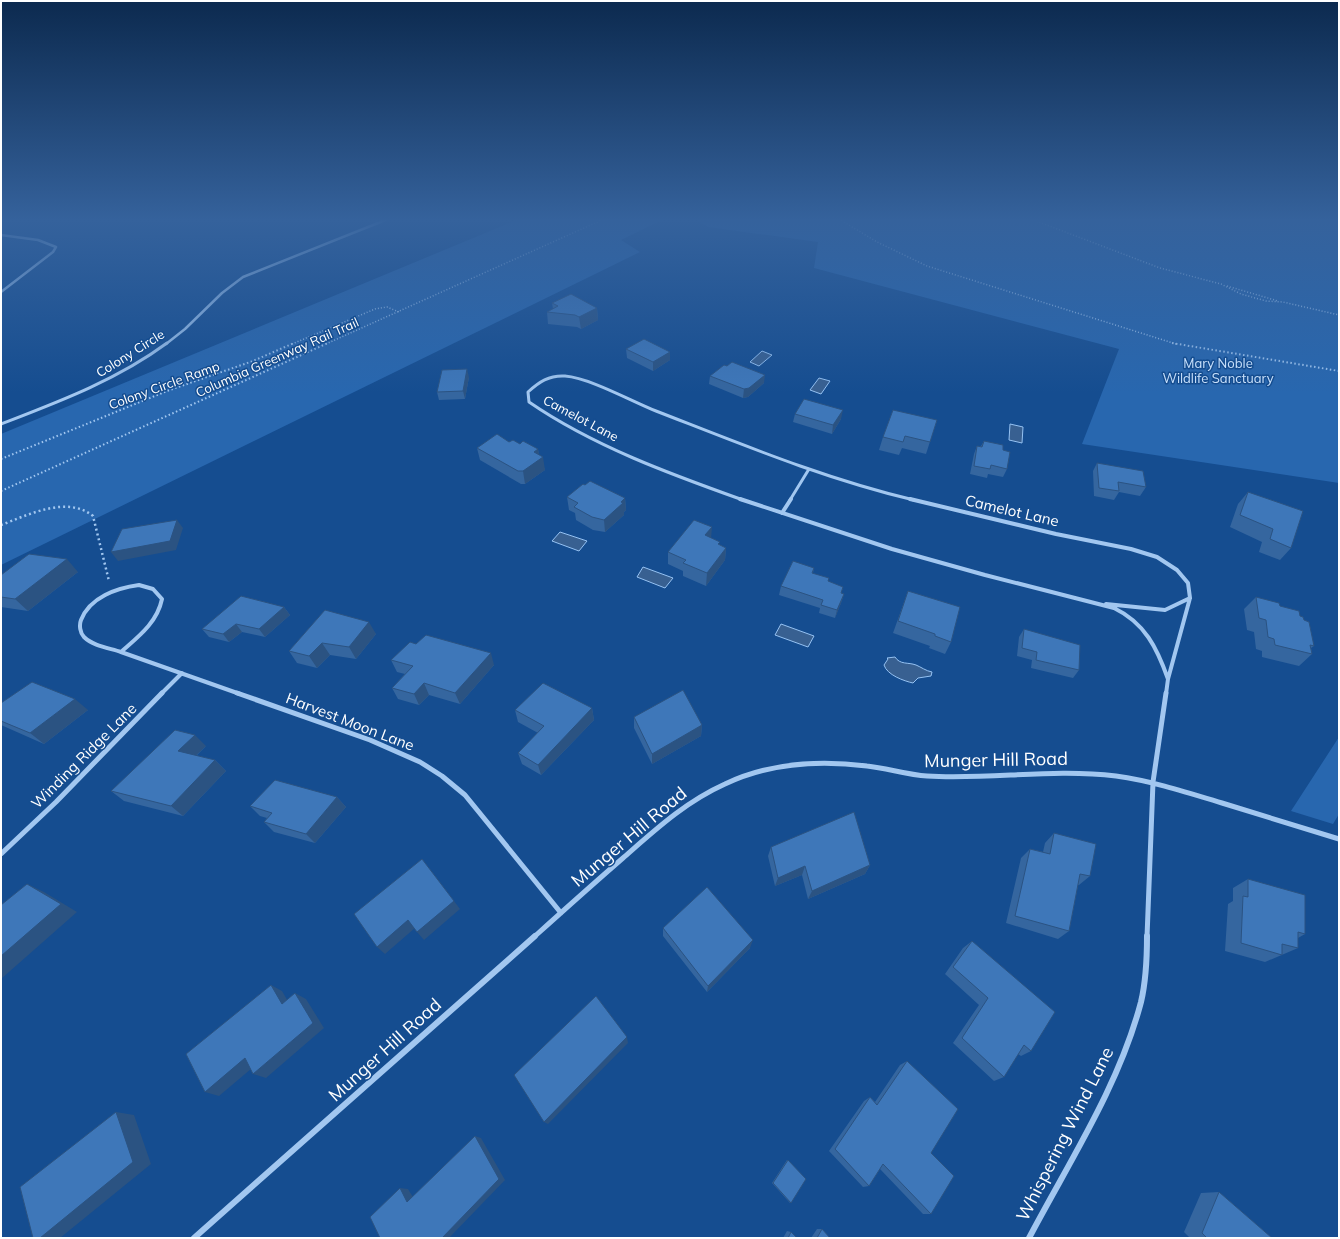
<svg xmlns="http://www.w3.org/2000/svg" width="1340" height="1239" viewBox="0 0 1340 1239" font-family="Mulish,sans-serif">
<rect width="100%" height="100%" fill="#154d90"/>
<path fill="#2867af" d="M 519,219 L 664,219 L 621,240 L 640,252 L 1,565 L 1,434 Z
M 695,219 L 1339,219 L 1339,483 L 1082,444 L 1119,349 L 814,268 L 818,242 L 708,227 Z
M 1339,737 L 1339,814 L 1333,824 L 1291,811 Z"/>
<path fill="#386091" stroke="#95c2f3" d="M 762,351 L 772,355 L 759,366 L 750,362 Z
M 819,378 L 830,381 L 821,394 L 810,390 Z
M 1010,424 L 1023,427 L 1022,443 L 1009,440 Z
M 560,532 L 587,541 L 579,551 L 552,541 Z
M 643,567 L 673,578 L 665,588 L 637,577 Z
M 781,624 L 814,636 L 808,647 L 775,635 Z
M 895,657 C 900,665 908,662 916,665 C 921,667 926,671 932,672 L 931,676 L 918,678 L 913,683 C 904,681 887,675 884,665 L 888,659 L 887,658 Z"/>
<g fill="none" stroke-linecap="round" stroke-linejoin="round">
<path stroke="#a2c7f0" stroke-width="1.5" stroke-dasharray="1 2" stroke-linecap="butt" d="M 839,219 L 877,242 L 927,266 L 1176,344
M 1031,219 L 1160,268 L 1221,284 L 1241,294 L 1266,301 L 1283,302 L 1339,315
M 1227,286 L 1278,301
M 292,344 L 375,309 L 387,307 L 399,312
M 326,344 L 604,219"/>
<path stroke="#a2c7f0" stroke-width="2" stroke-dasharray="1.5 2.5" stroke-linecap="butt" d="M 1172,343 L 1339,371
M 1,459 L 167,391 L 253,361 L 294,343
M 1,491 L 328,343"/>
<path stroke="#a2c7f0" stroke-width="2.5" stroke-dasharray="2 3" stroke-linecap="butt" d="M 1,525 C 28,515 67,495 93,516 L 109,581"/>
<path stroke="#a2c7f0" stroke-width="2.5" d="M 1,235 L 38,240 L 56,247 L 53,252 L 1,292
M 166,344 L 185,329 L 222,293 L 243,277 L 388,219"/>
<path stroke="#a2c7f0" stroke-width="3" d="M 1,424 C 58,402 117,380 167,343
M 743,500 C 670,474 593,446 529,402 L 528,392 C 539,382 549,375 565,376 C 590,378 631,401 656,411 C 741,444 825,479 914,500
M 790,500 L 809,469"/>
<path stroke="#a2c7f0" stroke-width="4" d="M 740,499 L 892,549 L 985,575 L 1114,608 C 1145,623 1157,648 1168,679
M 910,499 L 1056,534 L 1131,549 L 1157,557 L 1177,570 L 1188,583 L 1190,598 L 1168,679
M 782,513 L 791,499
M 139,585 L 153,589 L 162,599 C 157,623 138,637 121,652 C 109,648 93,646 84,637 C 80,633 79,625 81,620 C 90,597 117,588 139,585 Z
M 1106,604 L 1165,610 L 1190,598
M 121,652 L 240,694
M 161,694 L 182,673
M 1166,694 L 1168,679"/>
<path stroke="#a2c7f0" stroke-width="5" d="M 237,693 L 370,740 L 420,762 L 442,776 L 465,795 L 561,913
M 1,854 L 56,802 L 162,693
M 534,937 C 564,910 593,884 623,858 C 655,830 685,802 725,784 C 769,763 819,760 867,766 C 887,768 907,775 927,776 C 990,780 1052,768 1116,776 C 1152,781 1186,792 1222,803 C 1261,815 1300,827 1339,839
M 1147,937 L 1153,782 L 1166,693"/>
<path stroke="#a2c7f0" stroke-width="6" d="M 194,1238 L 535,936
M 1029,1238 C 1069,1162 1119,1086 1141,1002 C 1146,981 1147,957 1147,936"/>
</g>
<path fill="#35669f" d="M 552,303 L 597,308 L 598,320 L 581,329 L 577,327 L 548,324 L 547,312 L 553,309 Z
M 626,349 L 670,360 L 653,371 L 627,358 Z
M 710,376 L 764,383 L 748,397 L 743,398 L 709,384 Z
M 469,377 L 465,399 L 439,400 L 437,392 Z
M 795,414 L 841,419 L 832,434 L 793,422 Z
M 937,420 L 926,454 L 902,448 L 899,455 L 879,450 L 883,437 Z
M 984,441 L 1003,450 L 1007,469 L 1003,477 L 988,474 L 987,478 L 970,474 L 974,454 L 977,446 L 981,446 Z
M 509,442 L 520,444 L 538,449 L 539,455 L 545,470 L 525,484 L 521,484 L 480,460 L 477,448 Z
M 1097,463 L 1146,487 L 1140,496 L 1119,492 L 1114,500 L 1094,496 L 1093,471 Z
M 585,485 L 625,498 L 626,510 L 624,512 L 624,515 L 605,532 L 593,530 L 576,520 L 575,513 L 569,510 L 567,497 Z
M 1248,492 L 1291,548 L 1280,560 L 1259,552 L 1262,542 L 1230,527 L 1238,504 Z
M 711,538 L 720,545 L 726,548 L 725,560 L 706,586 L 683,576 L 683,571 L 668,564 L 668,552 Z
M 814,568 L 813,573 L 829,582 L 843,587 L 841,594 L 844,594 L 841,603 L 835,618 L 819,613 L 820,608 L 779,595 L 781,586 Z
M 78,572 L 28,611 L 1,607 L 1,575 Z
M 908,591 L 951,642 L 945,654 L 929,648 L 930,646 L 893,633 Z
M 1256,597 L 1280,606 L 1300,616 L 1304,620 L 1314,646 L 1311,648 L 1312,654 L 1299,666 L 1262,657 L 1262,651 L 1256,649 L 1254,632 L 1247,630 L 1244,609 Z
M 284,607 L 290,615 L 265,637 L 242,632 L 229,642 L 209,637 L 202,629 Z
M 325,610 L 376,634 L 356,659 L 330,655 L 317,668 L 297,663 L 289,651 Z
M 1024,629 L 1079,670 L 1073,678 L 1031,668 L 1032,660 L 1017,656 L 1019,637 Z
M 391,660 L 494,665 L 460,704 L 429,695 L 419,705 L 398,699 L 392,688 L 405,674 L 397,672 Z
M 1,703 L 88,710 L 44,744 L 1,725 Z
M 592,708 L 594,720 L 541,775 L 522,764 L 518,753 L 538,733 L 518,722 L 515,710 Z
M 634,717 L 702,725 L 701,736 L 652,764 L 634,728 Z
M 206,746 L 196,756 L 215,760 L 226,771 L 183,816 L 124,801 L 111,791 Z
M 337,797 L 346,807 L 315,843 L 274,832 L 264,822 L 267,818 L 260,816 L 250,806 Z
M 1054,833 L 1090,876 L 1079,885 L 1078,885 L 1069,931 L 1058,939 L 1006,923 L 1021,858 L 1030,849 L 1043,852 L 1045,843 Z
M 771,847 L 870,865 L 865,874 L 808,899 L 802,875 L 775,886 L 768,856 Z
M 1248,879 L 1305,934 L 1298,938 L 1298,948 L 1265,962 L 1225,951 L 1228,904 L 1233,901 L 1233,888 Z
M 663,928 L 750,948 L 707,992 L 663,936 Z
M 972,941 L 1031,1051 L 1021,1056 L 1018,1054 L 1004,1077 L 994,1081 L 953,1043 L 979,1005 L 945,974 L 963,948 Z
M 907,1061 L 931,1153 L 931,1214 L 923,1214 L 880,1169 L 869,1186 L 863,1187 L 829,1151 L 864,1101 L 870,1097 L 875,1102 L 900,1065 Z
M 787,1160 L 788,1160 L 791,1203 L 790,1203 L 772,1183 Z
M 1219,1192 L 1272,1238 L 1190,1238 L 1184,1232 L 1201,1193 Z
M 817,1229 L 822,1229 L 830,1238 L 811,1238 Z
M 787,1231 L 791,1232 L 797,1238 L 783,1238 Z"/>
<path fill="#2b5382" d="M 597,308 L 598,320 L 581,329 L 579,317 Z
M 670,352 L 670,360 L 653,371 L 653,362 Z
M 467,369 L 469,377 L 465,399 L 463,391 Z
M 765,375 L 764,383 L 748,397 L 743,398 L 744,389 Z
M 843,410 L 841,419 L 832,434 L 833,425 Z
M 538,449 L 540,459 L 543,457 L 545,470 L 525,484 L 523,471 L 534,452 Z
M 625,498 L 626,510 L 624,512 L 624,515 L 605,532 L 604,520 Z
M 177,520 L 183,528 L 176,550 L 118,561 L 111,552 Z
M 712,527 L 711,539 L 705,535 Z
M 726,548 L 725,560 L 706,586 L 707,573 Z
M 67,559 L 78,572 L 28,611 L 15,599 Z
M 844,594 L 841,603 L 835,618 L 837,610 Z
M 284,607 L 290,615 L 265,637 L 259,629 Z
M 369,622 L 376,634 L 356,659 L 349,647 Z
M 236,624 L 242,632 L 229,642 L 223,634 Z
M 322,643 L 330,655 L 317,668 L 309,656 Z
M 491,653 L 494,665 L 460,704 L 455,693 Z
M 424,683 L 429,695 L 419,705 L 414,694 Z
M 75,699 L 88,710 L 44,744 L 30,733 Z
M 592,708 L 594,720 L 541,775 L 538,765 Z
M 702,725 L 701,736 L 652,764 L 652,754 Z
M 195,735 L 206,746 L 189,762 L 178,751 Z
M 215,760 L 226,771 L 183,816 L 171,806 Z
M 337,797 L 346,807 L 315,843 L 306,834 Z
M 870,865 L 865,874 L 808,899 L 812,891 Z
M 805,866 L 802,875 L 775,886 L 778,878 Z
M 27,884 L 44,892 L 77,912 L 1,979 L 1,956 Z
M 454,901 L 460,909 L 424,940 L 417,932 Z
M 408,920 L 415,928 L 385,954 L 377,947 Z
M 753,940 L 750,948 L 707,992 L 708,986 Z
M 271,985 L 282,991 L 293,1010 L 282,1004 Z
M 295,993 L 306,999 L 324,1028 L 266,1078 L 253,1074 Z
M 627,1037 L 628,1043 L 548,1124 L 544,1122 Z
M 245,1058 L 258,1063 L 219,1096 L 205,1092 Z
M 116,1112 L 134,1115 L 151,1164 L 60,1238 L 40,1238 Z
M 475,1136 L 481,1138 L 505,1180 L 449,1238 L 442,1238 Z
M 400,1188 L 408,1189 L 416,1202 L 407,1202 Z"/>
<path fill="#3e77b9" stroke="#2b5382" d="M 571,294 L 597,308 L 579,317 L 575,315 L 547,312 L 558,306 L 552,303 Z
M 644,339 L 670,352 L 653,362 L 626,349 Z
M 732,362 L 765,375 L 749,388 L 744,389 L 710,376 L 724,365 L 727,366 Z
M 467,369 L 463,391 L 437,392 L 442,370 Z
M 804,399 L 843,410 L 833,425 L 795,414 Z
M 893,410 L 937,420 L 930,442 L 905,436 L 903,442 L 883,437 Z
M 497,434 L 509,442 L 513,440 L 520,444 L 523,441 L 538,449 L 534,452 L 543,457 L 523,471 L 518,471 L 477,448 Z
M 984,441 L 1003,445 L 1003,450 L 1010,452 L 1007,469 L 991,465 L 990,469 L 974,466 L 977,446 L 982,447 Z
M 1097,463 L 1143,471 L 1146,487 L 1118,482 L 1119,491 L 1099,488 Z
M 590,481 L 625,498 L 621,502 L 623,503 L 604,520 L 592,517 L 574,507 L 578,503 L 567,497 L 583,484 L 585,485 Z
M 1248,492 L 1303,511 L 1291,548 L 1270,539 L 1273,529 L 1240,515 Z
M 177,520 L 170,541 L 111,552 L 122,529 Z
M 694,520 L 712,527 L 705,535 L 720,542 L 718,544 L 726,548 L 707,573 L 683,563 L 686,560 L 668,552 Z
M 29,554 L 67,559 L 15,599 L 1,597 L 1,575 Z
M 793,561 L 814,568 L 812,573 L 829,578 L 828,581 L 843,587 L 841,593 L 844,594 L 837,610 L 821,605 L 823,600 L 781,586 Z
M 908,591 L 960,607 L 951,642 L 935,636 L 935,634 L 898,621 Z
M 241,596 L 284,607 L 259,629 L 236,624 L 223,634 L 202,629 Z
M 1256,597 L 1279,603 L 1280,606 L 1299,611 L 1300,616 L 1303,617 L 1304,620 L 1309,622 L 1314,646 L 1310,645 L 1312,654 L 1275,645 L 1274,639 L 1268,637 L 1266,620 L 1259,618 Z
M 325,610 L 369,622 L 349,647 L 322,643 L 309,656 L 289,651 Z
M 1024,629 L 1080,645 L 1079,670 L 1036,660 L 1037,652 L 1022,648 Z
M 426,635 L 491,653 L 455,693 L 424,683 L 414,694 L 392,688 L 413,666 L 391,660 L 410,642 L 416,644 Z
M 32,682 L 75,699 L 30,733 L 1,721 L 1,703 Z
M 543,683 L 592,708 L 538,765 L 518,753 L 544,726 L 515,710 Z
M 683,690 L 702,725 L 652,754 L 634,717 Z
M 175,730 L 195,735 L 178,751 L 215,760 L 171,806 L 111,791 Z
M 275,780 L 337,797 L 306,834 L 264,822 L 272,813 L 250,806 Z
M 854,812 L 870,865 L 812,891 L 805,866 L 778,878 L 771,847 Z
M 1054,833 L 1096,844 L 1090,876 L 1080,874 L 1069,931 L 1015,916 L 1030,849 L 1050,854 Z
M 422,859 L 454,901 L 417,932 L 408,920 L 377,947 L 354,914 Z
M 1248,879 L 1305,895 L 1305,934 L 1298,932 L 1298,948 L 1282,944 L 1282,955 L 1241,943 L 1243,896 L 1248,897 Z
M 27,884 L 61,904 L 1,956 L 1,905 Z
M 707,887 L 753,940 L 708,986 L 663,928 Z
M 972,941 L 1055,1012 L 1031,1051 L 1024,1045 L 1004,1077 L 962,1038 L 988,998 L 953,967 Z
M 271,985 L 282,1004 L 295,993 L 313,1023 L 253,1074 L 245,1058 L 205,1092 L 186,1054 Z
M 596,996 L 627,1037 L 544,1122 L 514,1075 Z
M 907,1061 L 958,1109 L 931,1153 L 954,1176 L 931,1214 L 883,1164 L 869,1186 L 835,1149 L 870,1097 L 877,1105 Z
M 116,1112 L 133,1162 L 40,1238 L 33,1238 L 20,1187 Z
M 475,1136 L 499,1179 L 442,1238 L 416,1238 L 416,1237 L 415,1238 L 380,1238 L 370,1217 L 400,1188 L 407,1202 Z
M 788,1160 L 806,1179 L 791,1203 L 773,1183 Z
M 1219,1192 L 1272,1238 L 1207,1238 L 1202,1233 Z
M 822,1229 L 830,1238 L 817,1238 Z
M 791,1232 L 797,1238 L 788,1238 Z"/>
<linearGradient id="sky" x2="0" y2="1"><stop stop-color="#0c2a4f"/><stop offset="0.56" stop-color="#35629c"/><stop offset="1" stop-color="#35629c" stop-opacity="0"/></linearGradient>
<rect width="1340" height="393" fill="url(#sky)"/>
<g text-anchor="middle" stroke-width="3" stroke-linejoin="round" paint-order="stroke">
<g font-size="13" fill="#fff" stroke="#154d90">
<text transform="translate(130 353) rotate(-32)" y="5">Colony Circle</text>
<text transform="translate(277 357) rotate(-24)" y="5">Columbia Greenway Rail Trail</text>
<text transform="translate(164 385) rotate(-20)" y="5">Colony Circle Ramp</text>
<text transform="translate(581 418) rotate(28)" y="5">Camelot Lane</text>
</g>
<g font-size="13" fill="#c9e1fc" stroke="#154d90">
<text x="1218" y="368">Mary Noble<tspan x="1218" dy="15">Wildlife Sanctuary</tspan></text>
</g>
<g font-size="15" fill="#fff" stroke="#154d90">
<text transform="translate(1012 511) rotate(13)" y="5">Camelot Lane</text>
<text transform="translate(350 722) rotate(21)" y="5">Harvest Moon Lane</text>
<text transform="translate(84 756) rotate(-45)" y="5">Winding Ridge Lane</text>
</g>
<g font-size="18" fill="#fff" stroke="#154d90">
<text transform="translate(996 760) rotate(-1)" y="6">Munger Hill Road</text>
<text transform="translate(629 837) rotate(-40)" y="6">Munger Hill Road</text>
<text transform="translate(385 1050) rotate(-42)" y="6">Munger Hill Road</text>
<text transform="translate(1065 1134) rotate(-63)" y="6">Whispering Wind Lane</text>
</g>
</g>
<rect width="1340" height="1239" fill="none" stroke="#ffffff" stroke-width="4"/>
</svg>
